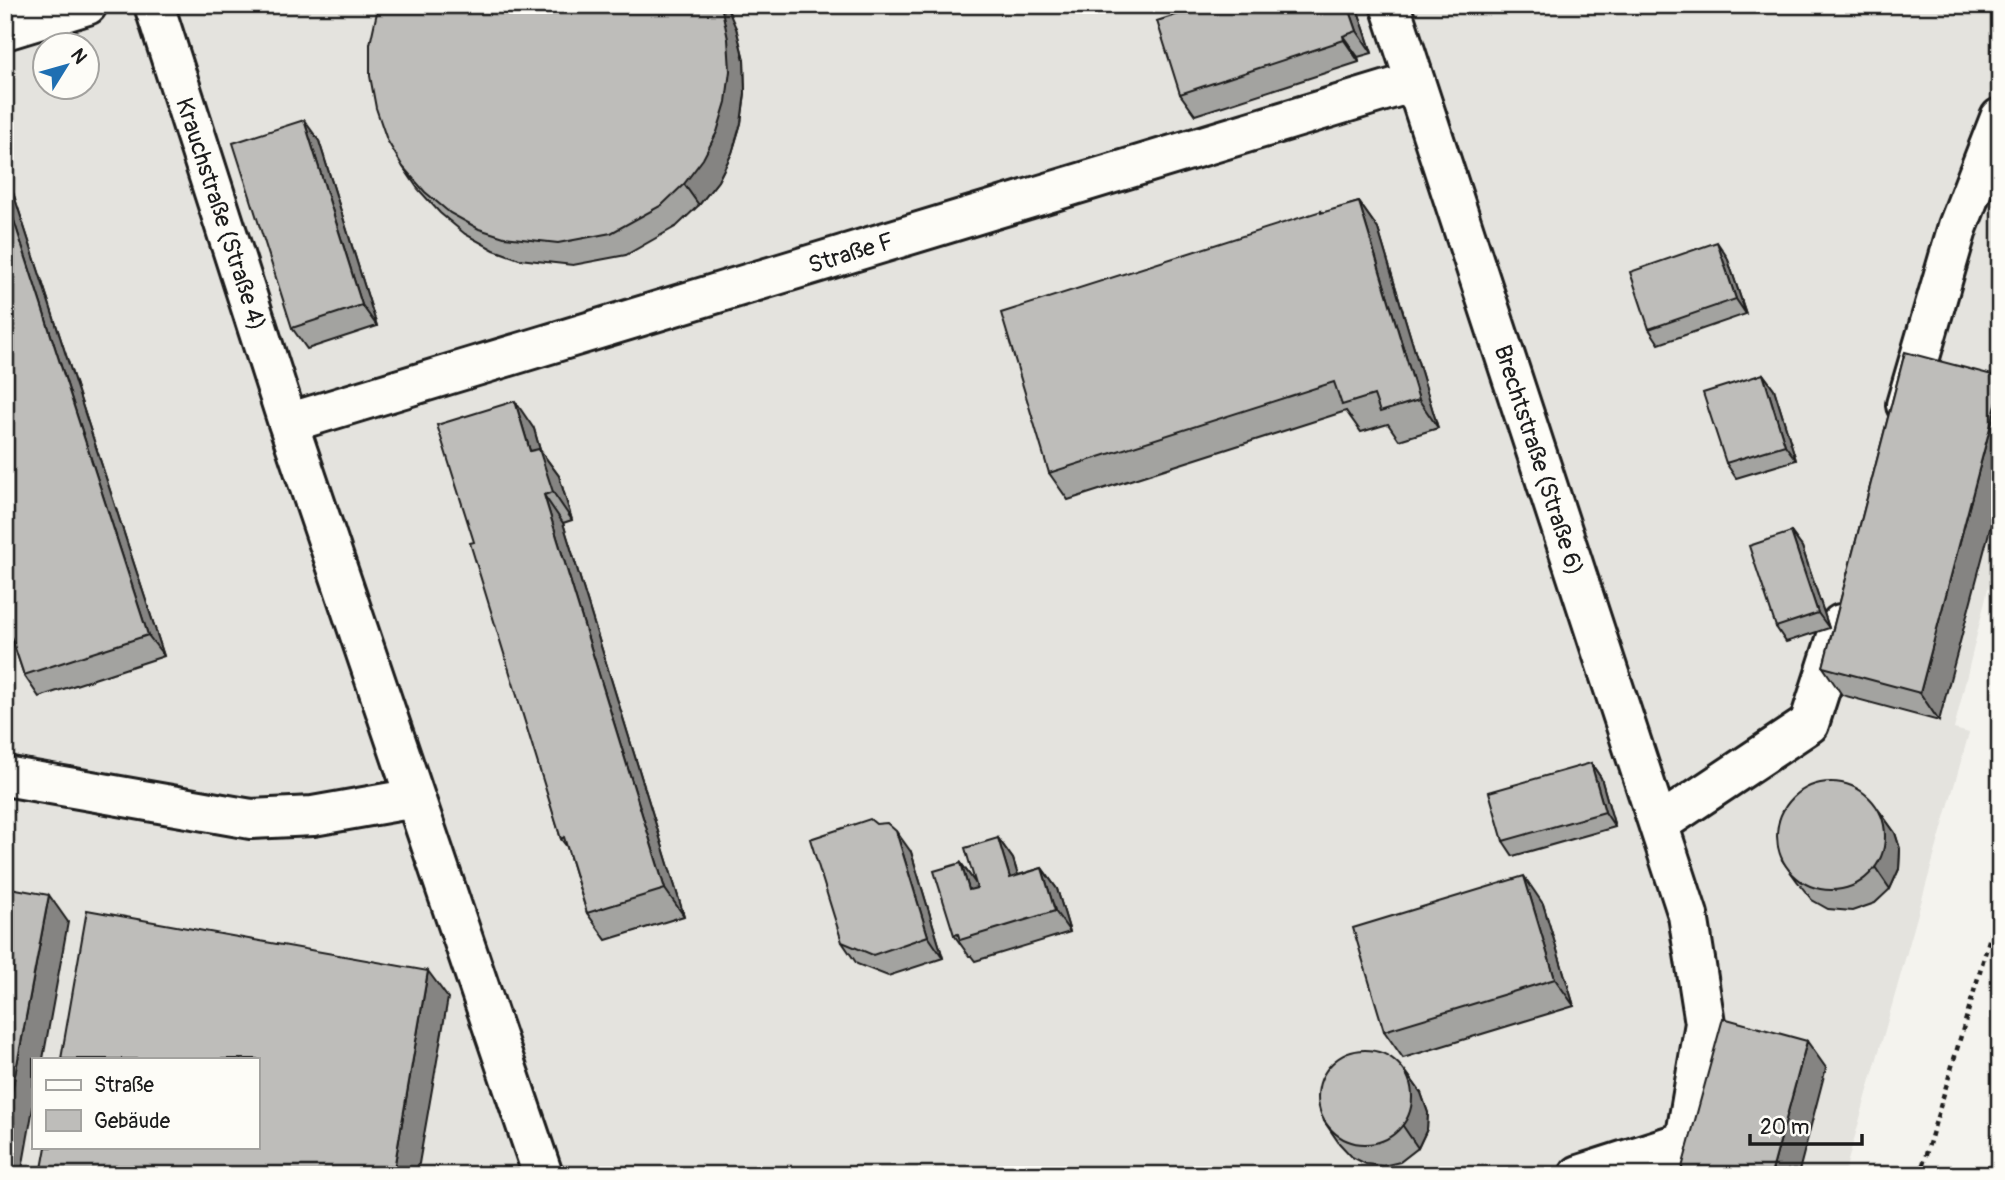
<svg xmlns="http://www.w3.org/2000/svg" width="2005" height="1180" viewBox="0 0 2005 1180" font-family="Pangolin,sans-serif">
<rect width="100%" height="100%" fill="#f4f3ee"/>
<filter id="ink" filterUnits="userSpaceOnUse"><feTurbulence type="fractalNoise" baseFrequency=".0143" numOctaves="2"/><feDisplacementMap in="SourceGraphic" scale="14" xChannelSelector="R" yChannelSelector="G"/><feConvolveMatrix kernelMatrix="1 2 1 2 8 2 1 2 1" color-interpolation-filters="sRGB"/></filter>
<g filter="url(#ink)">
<path fill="#e4e3de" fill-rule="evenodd" d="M 5,5 L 2000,5 L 2000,539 L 1954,729 L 1969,733 L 1844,1175 L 5,1175 ZM 46,46 L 88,46 L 88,88 L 46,88 ZM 33,1059 L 257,1059 L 257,1147 L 33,1147 Z"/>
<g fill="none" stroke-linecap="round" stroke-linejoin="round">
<g stroke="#1c1c1c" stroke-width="44">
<path id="minor" d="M 154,5 L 288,423 L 543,1175
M 1390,5 L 1688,915 L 1705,1023 L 1685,1141 L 1676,1175
M 5,30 L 87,5
M 1906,405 L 1958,226 L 2000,118
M 288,423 L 1414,82
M 5,776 L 251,819 L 313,816 L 415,798
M 1659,824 L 1809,724 L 1841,624
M 1579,1175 L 1685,1141"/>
</g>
<path stroke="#1c1c1c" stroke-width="4.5" stroke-dasharray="5 5" stroke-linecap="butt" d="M 1920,1175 L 2000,903"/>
<use href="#minor" stroke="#fdfcf7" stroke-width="38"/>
</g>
<path fill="#a3a3a0" stroke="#1c1c1c" stroke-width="2" d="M 1207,5 L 1356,5 L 1372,53 L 1358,57 L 1359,62 L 1195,115 L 1180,94 Z
M 736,28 L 744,60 L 745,93 L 741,123 L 732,153 L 718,181 L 699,205 L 677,226 L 626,255 L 573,265 L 519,259 L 494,250 L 465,234 L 440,213 L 418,189 L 403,167 Z
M 319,141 L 377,326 L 307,349 L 292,328 Z
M 5,168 L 164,656 L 39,697 L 24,675 L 5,618 Z
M 1359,202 L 1378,229 L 1438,428 L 1399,440 L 1388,424 L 1361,432 L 1346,411 L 1068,500 L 1049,473 L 1321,211 L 1323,213 Z
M 1727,257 L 1746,314 L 1659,344 L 1649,329 Z
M 1905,352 L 1939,721 L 1842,695 L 1823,667 Z
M 1763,374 L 1774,389 L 1796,460 L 1736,478 L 1726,463 Z
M 534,429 L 540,450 L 559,476 L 572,520 L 563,523 L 684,916 L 606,940 L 587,913 L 567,847 L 561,839 L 474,542 Z
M 1791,532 L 1802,547 L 1829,628 L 1786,642 L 1776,627 Z
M 1591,763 L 1601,778 L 1615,827 L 1513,856 L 1503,841 Z
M 1880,812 L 1895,833 L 1900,849 L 1899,869 L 1890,889 L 1875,903 L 1852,911 L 1828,909 L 1812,900 L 1797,881 L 1782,860 Z
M 998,838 L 1013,859 L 1018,875 L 1042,868 L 1057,889 L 1070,932 L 975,961 L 971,956 L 969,956 L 954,935 L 961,863 L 976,884 Z
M 911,852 L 943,958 L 888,976 L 857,964 L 842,942 Z
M 1543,904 L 1574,1006 L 1403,1058 L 1384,1031 Z
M 1406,1072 L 1421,1093 L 1428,1113 L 1427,1129 L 1418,1148 L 1400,1162 L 1383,1166 L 1366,1164 L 1352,1157 L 1339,1143 L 1324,1121 Z"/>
<path fill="#858482" stroke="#1c1c1c" stroke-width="2" d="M 721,5 L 726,5 L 736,28 L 744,60 L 745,93 L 741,123 L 732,153 L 718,181 L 699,205 L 684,184 Z
M 1348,5 L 1356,5 L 1372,53 L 1357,31 Z
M 1343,36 L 1358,57 L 1359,62 L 1344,40 Z
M 304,120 L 319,141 L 377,326 L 362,305 Z
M 5,168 L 164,656 L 148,635 L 5,193 Z
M 1359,202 L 1378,229 L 1438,428 L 1419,400 Z
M 1717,242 L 1727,257 L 1746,314 L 1736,299 Z
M 1763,374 L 1774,389 L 1796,460 L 1785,445 Z
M 2000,390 L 2000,491 L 1939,721 L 1920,693 Z
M 515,401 L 534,429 L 540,450 L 559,476 L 572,520 L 553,492 L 530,451 Z
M 544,495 L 563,523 L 684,916 L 665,889 Z
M 1791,532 L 1802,547 L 1829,628 L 1818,613 Z
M 1591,763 L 1601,778 L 1615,827 L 1605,812 Z
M 1880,812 L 1895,833 L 1900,849 L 1899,869 L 1890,889 L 1875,867 Z
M 896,831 L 911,852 L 943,958 L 928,936 Z
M 998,838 L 1013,859 L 1025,899 L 1010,878 Z
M 961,863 L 976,884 L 984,911 L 969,890 Z
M 1042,868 L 1057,889 L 1070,932 L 1055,911 Z
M 1524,876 L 1543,904 L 1574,1006 L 1555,979 Z
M 49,895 L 68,922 L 43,1059 L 33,1059 L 33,1108 L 21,1175 L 5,1175 L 5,1128 Z
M 428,971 L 448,998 L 417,1175 L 393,1175 Z
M 1807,1041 L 1826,1068 L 1798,1175 L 1771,1175 Z
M 1406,1072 L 1421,1093 L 1428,1113 L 1427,1129 L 1418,1148 L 1403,1126 Z"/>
<path fill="#bebdba" stroke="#1c1c1c" stroke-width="2" d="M 380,5 L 721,5 L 728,39 L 730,71 L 726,102 L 717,132 L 703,159 L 684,184 L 662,205 L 611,233 L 558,243 L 504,237 L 479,229 L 450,213 L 425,192 L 403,167 L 387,140 L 376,108 L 370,76 L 370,44 L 377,12 Z
M 1207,5 L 1348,5 L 1357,31 L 1343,36 L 1344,40 L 1180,94 L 1157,21 Z
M 304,120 L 362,305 L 292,328 L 233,143 Z
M 5,193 L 148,635 L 24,675 L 5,618 Z
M 1359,202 L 1419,400 L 1380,412 L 1374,395 L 1342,405 L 1334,382 L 1049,473 L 1001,313 L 1321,211 L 1321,213 Z
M 1717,242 L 1736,299 L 1649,329 L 1630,272 Z
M 1905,352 L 2000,377 L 2000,390 L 1920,693 L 1823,667 Z
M 1763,374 L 1785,445 L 1726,463 L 1703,393 Z
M 515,401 L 530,451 L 539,449 L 552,489 L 553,492 L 544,495 L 665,889 L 587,913 L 564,837 L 561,839 L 470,543 L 474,542 L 437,425 Z
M 1791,532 L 1818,613 L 1776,627 L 1749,546 Z
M 1591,763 L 1605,812 L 1503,841 L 1489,792 Z
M1777 836a54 54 0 1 1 108 0a54 54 0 1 1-108 0Z
M 870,819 L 876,824 L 887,823 L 896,831 L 928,936 L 873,955 L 842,942 L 810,839 Z
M 998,838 L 1010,878 L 1042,868 L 1055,911 L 960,940 L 958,934 L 954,935 L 934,871 L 961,863 L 969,890 L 977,888 L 965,848 Z
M 1524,876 L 1555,979 L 1384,1031 L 1353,928 Z
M 5,887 L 49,895 L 5,1128 Z
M 87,910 L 428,971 L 393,1175 L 41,1174 L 46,1147 L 257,1147 L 257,1059 L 61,1059 Z
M 1723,1018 L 1807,1041 L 1771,1175 L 1680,1175 Z
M1318 1097a47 47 0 1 1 94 0a47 47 0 1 1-94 0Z"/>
</g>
<g text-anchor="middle" stroke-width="6" stroke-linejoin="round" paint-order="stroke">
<g font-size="24" fill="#1c1c1c" stroke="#fdfcf7">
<text transform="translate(221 214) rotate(72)" y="8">Krauchstraße (Straße 4)</text>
<text transform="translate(851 253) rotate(-17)" y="8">Straße F</text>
<text transform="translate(1539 460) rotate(72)" y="8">Brechtstraße (Straße 6)</text>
</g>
</g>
<rect width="2005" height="1180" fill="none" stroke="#fdfcf7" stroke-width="28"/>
<rect x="14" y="14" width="1977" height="1152" fill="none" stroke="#1c1c1c" stroke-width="2.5" filter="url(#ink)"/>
<rect x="32" y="1058" width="228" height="91" fill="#fdfcf7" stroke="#a3a29f" stroke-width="2"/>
<rect x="46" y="1080" width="35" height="10" fill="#fdfcf7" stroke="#a3a29f" stroke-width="2"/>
<text x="94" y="1092" font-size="21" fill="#1c1c1c">Straße</text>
<rect x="46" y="1110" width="35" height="21" fill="#bebdba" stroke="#a3a29f" stroke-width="2"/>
<text x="94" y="1128" font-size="21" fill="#1c1c1c">Gebäude</text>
<g transform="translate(66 66) rotate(53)"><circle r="33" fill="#fdfcf7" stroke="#a3a29f" stroke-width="2"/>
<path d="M0-5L12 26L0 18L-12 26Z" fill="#1f6fb2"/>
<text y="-10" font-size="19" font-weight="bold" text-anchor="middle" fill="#1c1c1c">N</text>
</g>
<path d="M1750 1134v10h112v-10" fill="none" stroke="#1c1c1c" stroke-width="3.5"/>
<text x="1760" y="1134" font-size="21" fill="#1c1c1c" stroke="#fdfcf7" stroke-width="5" paint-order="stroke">20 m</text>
</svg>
